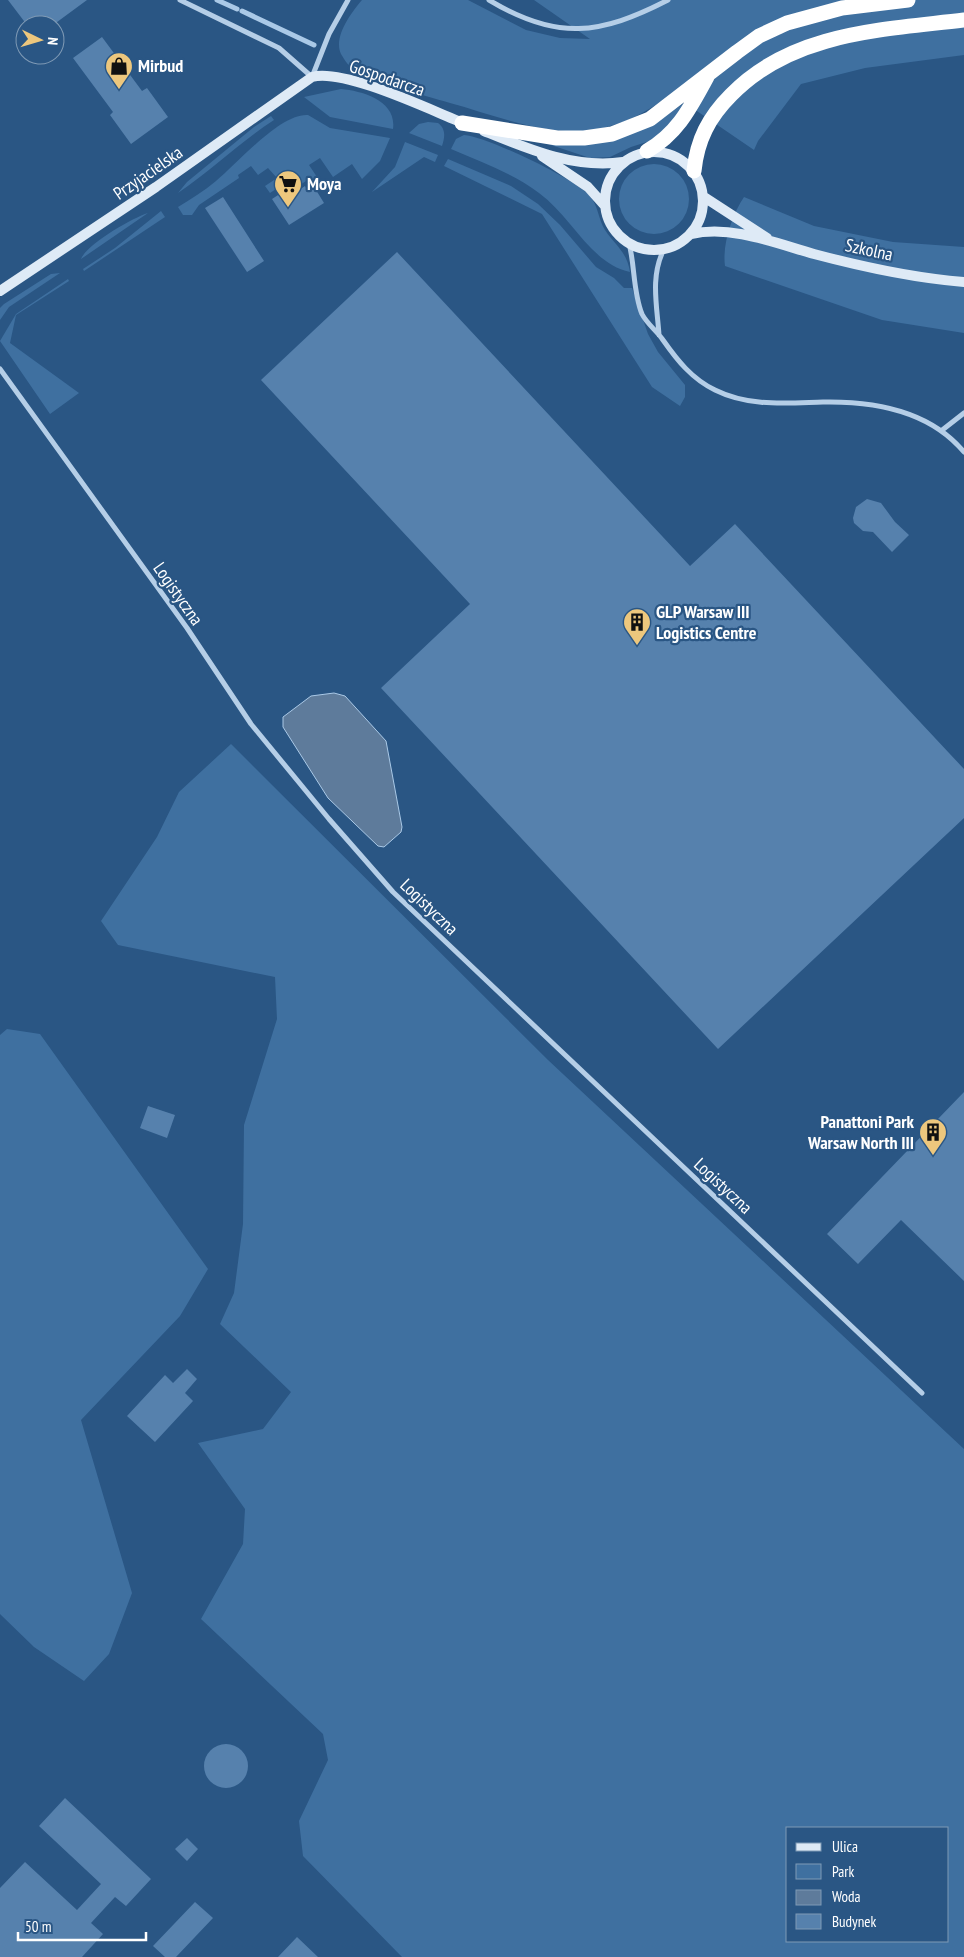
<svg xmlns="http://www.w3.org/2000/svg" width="964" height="1957" viewBox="0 0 964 1957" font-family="'PT Sans Narrow',sans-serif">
<rect width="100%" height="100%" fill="#2a5684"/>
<path fill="#3f70a0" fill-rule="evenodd" d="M 362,0 L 468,0 L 526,30 L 560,38 L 590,39 L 534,0 L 964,0 L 964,55 L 865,68 L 801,84 L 758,141 L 754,150 L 672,94 C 644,114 618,128 583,131 C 539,134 491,114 450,103 C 421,94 382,86 356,71 C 350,68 345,61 341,54 C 333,37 351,13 362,0 Z
M 341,89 C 363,91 397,101 393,129 L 330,117 L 304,97 Z
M 684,103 L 676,119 L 653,140 L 631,147 L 610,157 L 590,158 L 548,144 L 656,123 Z
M 308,115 L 330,128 L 390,138 L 380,161 L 362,179 L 352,164 L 333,177 L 320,158 L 309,165 L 317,177 L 308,184 L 306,181 L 300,185 L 294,177 L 270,193 L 265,186 L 277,178 L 268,168 L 258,175 L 251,166 L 238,175 L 239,178 L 199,205 L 192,215 L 183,215 L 178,207 C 191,199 204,191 216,181 C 237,164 280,113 308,115 Z
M 271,116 L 274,120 C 240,142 212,170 178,193 L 187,182 L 254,127 Z
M 428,122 L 438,123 C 446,129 445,137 442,146 L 409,133 L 419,124 Z
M 464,135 C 488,137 573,178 589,195 C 598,204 598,219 605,230 C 615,245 627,252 630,272 C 591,264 572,217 539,193 C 513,173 481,162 451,149 L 456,139 Z
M 405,142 L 438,155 L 435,162 L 424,157 L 372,192 L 395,167 Z
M 448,159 L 511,186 L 538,204 L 560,225 L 596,267 L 614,278 L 624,288 L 632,288 L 648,334 L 658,352 L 685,385 L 685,397 L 680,406 L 652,387 L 542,214 L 444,166 Z
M619 199a35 35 0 1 1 70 0a35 35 0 1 1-70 0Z
M 744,197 L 814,226 L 893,242 L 964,247 L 964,333 L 882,320 L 725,266 C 722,244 732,215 744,197 Z
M 161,211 L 165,217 L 84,271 L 83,269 L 115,248 Z
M 148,213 L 81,259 C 87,244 132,218 148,213 Z
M 60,273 L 9,307 L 0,320 L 0,308 L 4,304 L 51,274 Z
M 68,279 L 69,281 L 16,315 L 10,343 L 79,393 L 50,414 L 0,341 L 16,314 Z
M 231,744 L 548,1060 L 964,1449 L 964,1957 L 402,1957 L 303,1856 L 299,1821 L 328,1760 L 323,1734 L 201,1619 L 243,1544 L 245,1509 L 198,1443 L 263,1429 L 291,1392 L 220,1324 L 234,1293 L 243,1224 L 244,1125 L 277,1019 L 275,977 L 118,945 L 101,921 L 157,837 L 179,792 ZM 948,1828 L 948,1941 L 788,1941 L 788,1828 Z
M 7,1029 L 40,1034 L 208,1269 L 180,1316 L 81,1420 L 132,1593 L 109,1654 L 84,1681 L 34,1647 L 0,1614 L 0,1035 Z"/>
<path fill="#5e7b9b" stroke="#aac9e7" d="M 334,693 L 345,696 L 386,741 L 402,827 L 401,832 L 384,847 L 378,846 L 328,798 L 283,727 L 283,717 L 311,696 Z"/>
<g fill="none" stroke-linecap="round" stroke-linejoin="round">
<path stroke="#aac9e7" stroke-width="5" d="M 217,0 L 237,9
M 242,11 L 314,45"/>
</g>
<path fill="#5681ad" d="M 8,0 L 87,0 L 53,25 L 27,25 Z
M 102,37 L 142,91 L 147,88 L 168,117 L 131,144 L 110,115 L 113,112 L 73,58 Z
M 313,185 L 324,203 L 289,225 L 272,199 L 292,186 L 296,192 L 305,186 L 307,189 Z
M 223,197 L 264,261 L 247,272 L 205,208 Z
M 397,252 L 690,566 L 735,524 L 964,769 L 964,818 L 718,1049 L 381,688 L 470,604 L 261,380 Z
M 867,499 L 881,503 L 895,522 L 909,535 L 892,552 L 873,532 L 863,531 L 854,523 L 853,518 L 856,507 Z
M 964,1092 L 964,1281 L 901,1220 L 858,1264 L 827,1234 Z
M 148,1106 L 175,1115 L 167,1138 L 140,1128 Z
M 187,1369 L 197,1379 L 185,1393 L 193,1401 L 155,1442 L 127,1416 L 165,1375 L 173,1383 Z
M204 1766a22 22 0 1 1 44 0a22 22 0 1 1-44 0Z
M 65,1798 L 151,1879 L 126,1906 L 115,1897 L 91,1923 L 103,1934 L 82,1957 L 0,1957 L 0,1888 L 25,1862 L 77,1910 L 101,1884 L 39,1826 Z
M 187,1838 L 198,1849 L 187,1861 L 175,1849 Z
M 195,1902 L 213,1918 L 176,1957 L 165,1957 L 153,1946 Z
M 297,1937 L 318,1957 L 278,1957 Z"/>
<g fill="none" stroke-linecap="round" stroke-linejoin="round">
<path stroke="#b5cee7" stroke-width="5" d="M 180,0 L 279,48 L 312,77 L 329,34 L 348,0
M 489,0 C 557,41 600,35 668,0
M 629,243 C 635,266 633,292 642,314 C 647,324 657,331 663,340 C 677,360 692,379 715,390 C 749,407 786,403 823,402 C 874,401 929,410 964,452
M 659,335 C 657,305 650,277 664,249
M 0,369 L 187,628 L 251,724 L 329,819 L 393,892 L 922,1393
M 941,431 L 964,413"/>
<path stroke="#deeaf6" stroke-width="10" d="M 484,131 C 528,149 574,169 623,162
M605 201a49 49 0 1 1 98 0a49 49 0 1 1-98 0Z
M 542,156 L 588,187 L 605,206
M 704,197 L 767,238
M 691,234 C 732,225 775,243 814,254 C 863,267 913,278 964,282
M 0,291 L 156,187 L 312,77 C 345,68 434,112 468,125"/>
<path stroke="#fff" stroke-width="15" d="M 462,123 L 557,138 L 584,138 L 612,134 L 650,119 L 737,52 L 759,36 L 787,23 L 842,8 L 908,0
M 647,151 C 678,133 690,108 707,77
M 694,171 C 697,140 709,117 731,95 C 792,32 882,30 964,20"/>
</g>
<defs>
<g id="shop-pin" transform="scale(1.4375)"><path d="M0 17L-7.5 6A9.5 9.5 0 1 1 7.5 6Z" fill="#edc77d" stroke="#2a5684"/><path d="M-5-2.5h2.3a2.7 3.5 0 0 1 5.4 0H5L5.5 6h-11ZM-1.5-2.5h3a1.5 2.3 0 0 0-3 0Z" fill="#111"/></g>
<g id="supermarket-pin" transform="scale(1.4375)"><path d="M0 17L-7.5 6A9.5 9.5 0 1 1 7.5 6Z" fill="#edc77d" stroke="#2a5684"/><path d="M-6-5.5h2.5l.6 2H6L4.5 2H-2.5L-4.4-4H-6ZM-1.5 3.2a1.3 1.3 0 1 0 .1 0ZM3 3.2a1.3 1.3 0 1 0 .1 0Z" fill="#111"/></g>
<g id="building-pin" transform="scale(1.4375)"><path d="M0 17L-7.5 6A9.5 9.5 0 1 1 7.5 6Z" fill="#edc77d" stroke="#2a5684"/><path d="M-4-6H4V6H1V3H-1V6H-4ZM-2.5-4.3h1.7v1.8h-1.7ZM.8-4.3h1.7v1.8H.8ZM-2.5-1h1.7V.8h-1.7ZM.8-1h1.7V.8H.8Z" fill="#111"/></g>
</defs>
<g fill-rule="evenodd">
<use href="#shop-pin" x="119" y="66"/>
<use href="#supermarket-pin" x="288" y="184"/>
<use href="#building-pin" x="637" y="622"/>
<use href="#building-pin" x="933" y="1132"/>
</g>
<g text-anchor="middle" stroke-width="4.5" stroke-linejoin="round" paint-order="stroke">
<g font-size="18" font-weight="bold" fill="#fff" stroke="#2a5684" text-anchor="start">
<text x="138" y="72">Mirbud</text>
<text x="307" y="190">Moya</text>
<text x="656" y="618">GLP Warsaw III<tspan x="656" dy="21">Logistics Centre</tspan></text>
<text x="914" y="1128" text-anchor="end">Panattoni Park<tspan x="914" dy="21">Warsaw North III</tspan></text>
</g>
<g font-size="18" fill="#fff" stroke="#2a5684">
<text transform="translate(387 78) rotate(19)" y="6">Gospodarcza</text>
<text transform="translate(148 173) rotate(-35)" y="6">Przyjacielska</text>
<text transform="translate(869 250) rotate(12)" y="6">Szkolna</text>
<text transform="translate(178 594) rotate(55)" y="6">Logistyczna</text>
<text transform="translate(429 907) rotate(44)" y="6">Logistyczna</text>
<text transform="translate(723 1186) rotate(43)" y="6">Logistyczna</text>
</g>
</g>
<rect x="786" y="1827" width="162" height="115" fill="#2a5684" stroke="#7f9ab5"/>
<rect x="796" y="1843" width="25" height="8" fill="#deeaf6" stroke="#7f9ab5"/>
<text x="832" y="1852" font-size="15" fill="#ffffff">Ulica</text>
<rect x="796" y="1864" width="25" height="15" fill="#3f70a0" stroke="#7f9ab5"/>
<text x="832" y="1877" font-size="15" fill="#ffffff">Park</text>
<rect x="796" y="1890" width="25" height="15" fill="#5e7b9b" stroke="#7f9ab5"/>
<text x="832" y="1902" font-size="15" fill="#ffffff">Woda</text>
<rect x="796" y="1914" width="25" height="15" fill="#5681ad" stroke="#7f9ab5"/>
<text x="832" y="1927" font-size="15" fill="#ffffff">Budynek</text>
<g transform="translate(40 40) rotate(95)"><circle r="24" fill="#2a5684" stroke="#7f9ab5"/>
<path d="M0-4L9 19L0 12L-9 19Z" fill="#edc77d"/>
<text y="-8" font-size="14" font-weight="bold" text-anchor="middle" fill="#ffffff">N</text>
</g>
<path d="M18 1932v8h128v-8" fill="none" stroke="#ffffff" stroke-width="2.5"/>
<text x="25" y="1932" font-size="15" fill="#ffffff" stroke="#2a5684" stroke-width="4" paint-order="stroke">50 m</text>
</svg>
